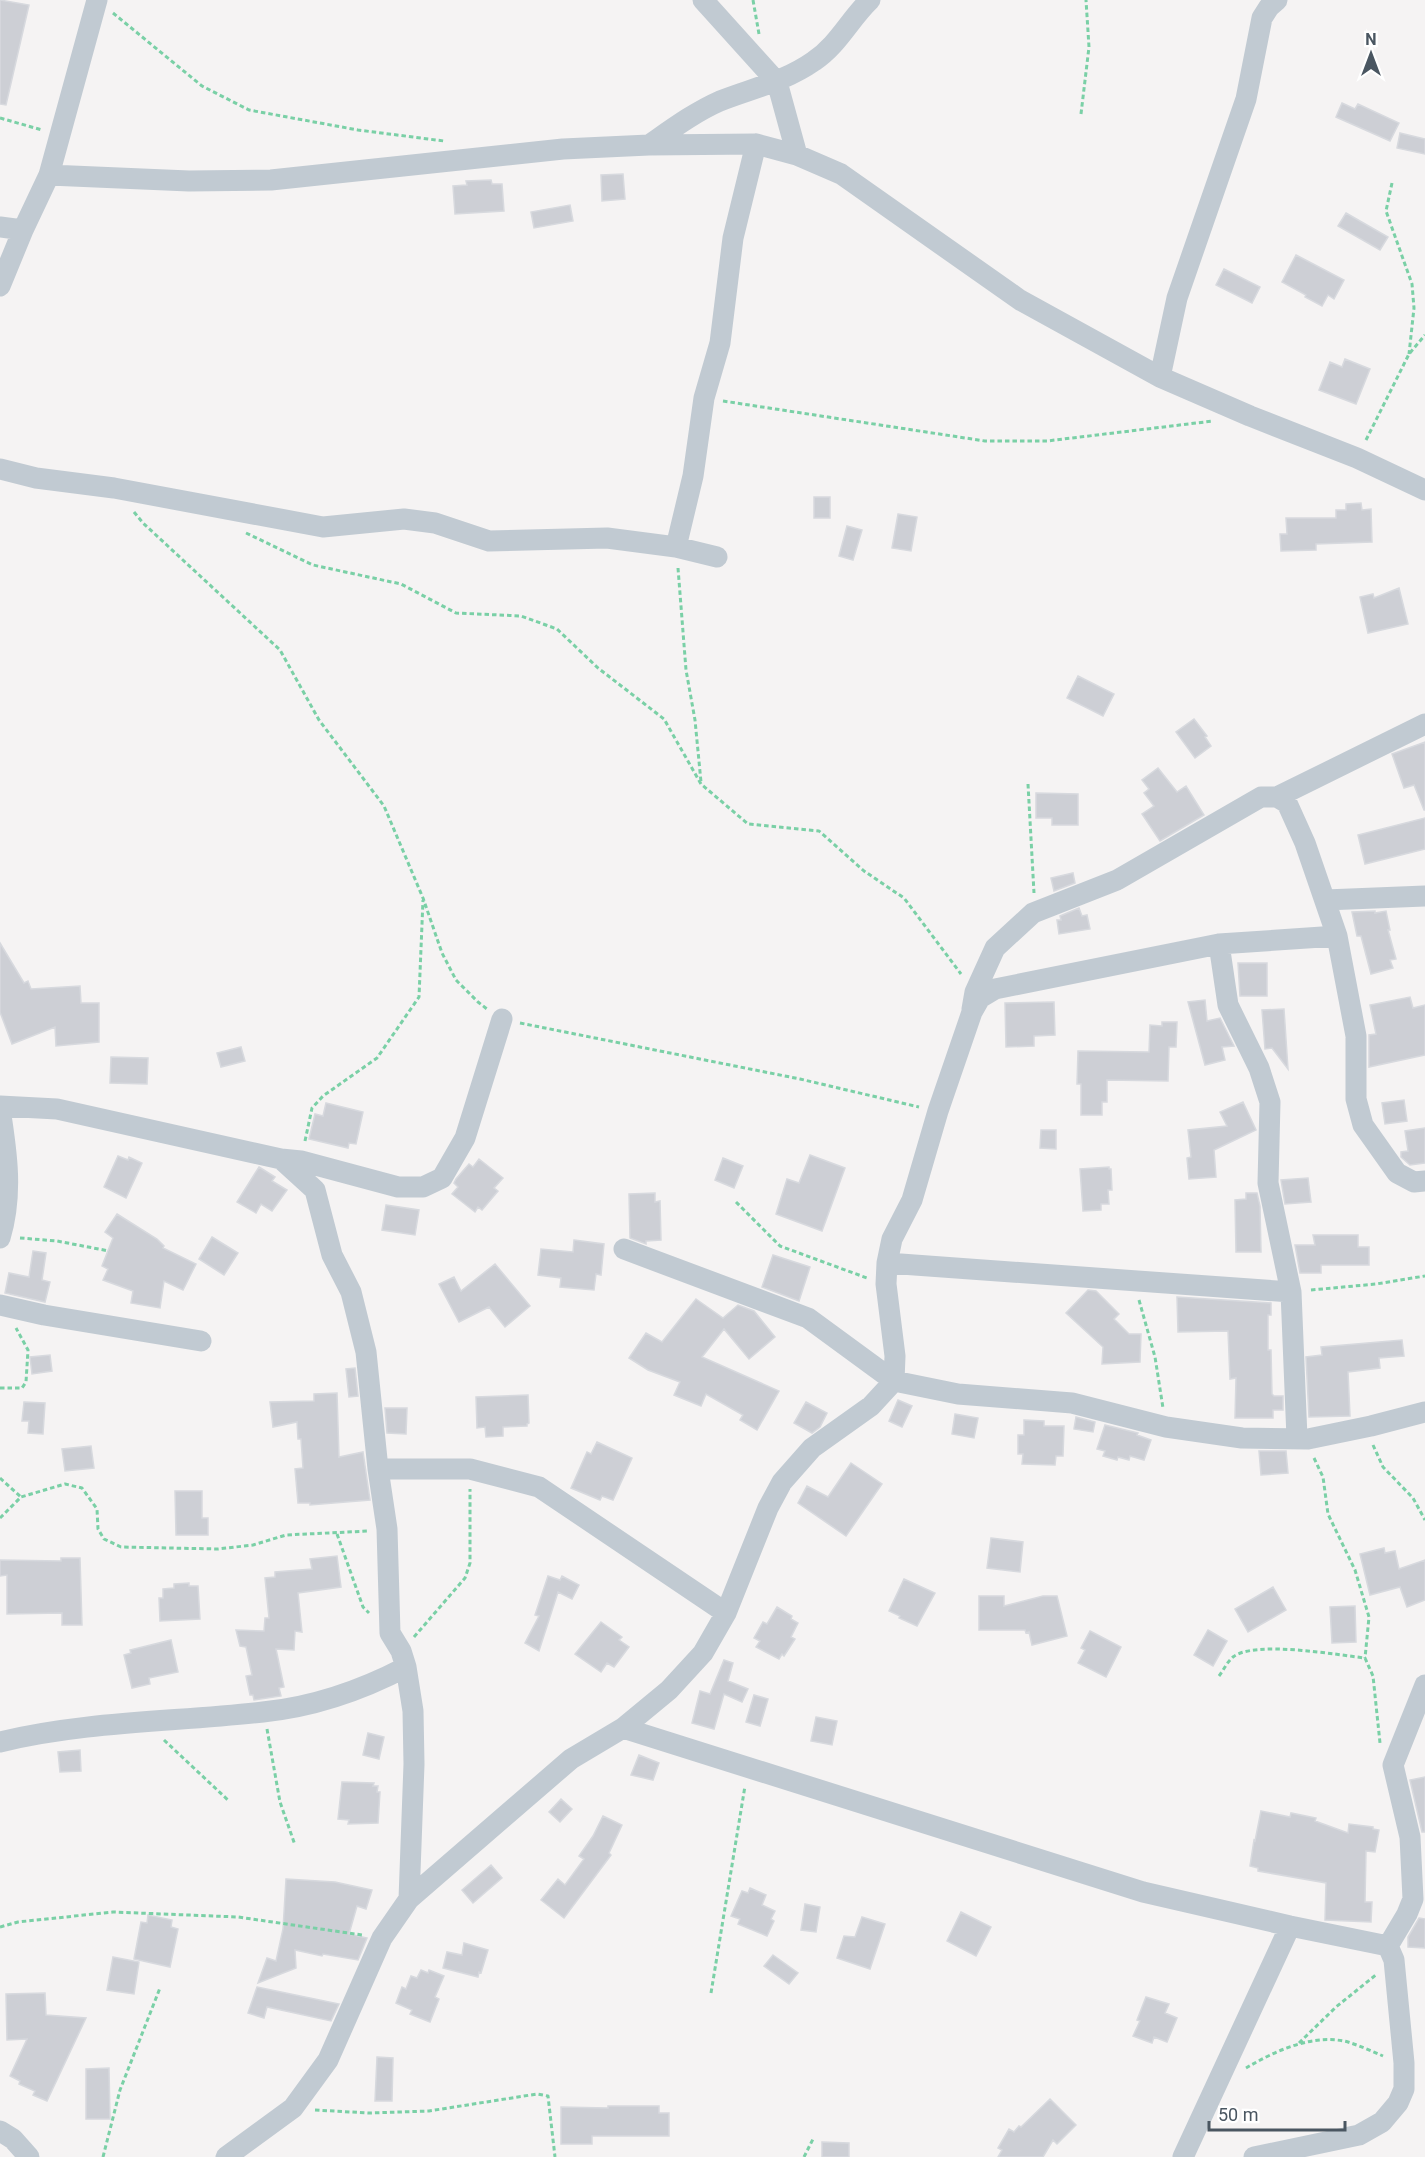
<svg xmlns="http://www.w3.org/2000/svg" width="1425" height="2157" viewBox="0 0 1425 2157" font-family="Roboto,sans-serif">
<rect width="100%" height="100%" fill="#f5f3f3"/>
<path fill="#cdcfd5" stroke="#d7d9de" stroke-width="1.5" d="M 0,0 L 29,5 L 6,105 L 0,104 Z
M 1342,103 L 1355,109 L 1358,104 L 1399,123 L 1390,141 L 1336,117 Z
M 1400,133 L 1425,139 L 1425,154 L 1397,148 Z
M 623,174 L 625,199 L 602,201 L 601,175 Z
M 491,180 L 492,184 L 502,184 L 504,211 L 455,214 L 453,186 L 467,185 L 466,181 Z
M 570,205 L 573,221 L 534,228 L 531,212 Z
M 1346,213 L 1388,237 L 1380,250 L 1338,226 Z
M 1296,255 L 1344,280 L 1334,299 L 1328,295 L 1322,306 L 1305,297 L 1306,295 L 1282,282 Z
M 1224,269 L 1260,287 L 1252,303 L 1216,285 Z
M 1345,359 L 1370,369 L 1356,404 L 1319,390 L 1330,362 L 1342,367 Z
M 814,497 L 830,497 L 830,518 L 814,518 Z
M 1361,503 L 1362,510 L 1371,509 L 1372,542 L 1316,544 L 1316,550 L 1281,551 L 1280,534 L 1287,534 L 1286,518 L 1336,518 L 1336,510 L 1346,510 L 1346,504 Z
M 898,514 L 917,517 L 911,551 L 892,548 Z
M 847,526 L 862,530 L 853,560 L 839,556 Z
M 1399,588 L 1408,624 L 1368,633 L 1360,597 L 1373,594 L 1374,598 Z
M 1078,676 L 1114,694 L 1103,716 L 1067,698 Z
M 1194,719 L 1207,736 L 1205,737 L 1211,746 L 1195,758 L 1176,732 Z
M 1425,742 L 1425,810 L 1424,810 L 1414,785 L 1404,788 L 1392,754 Z
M 1158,768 L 1177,792 L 1186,786 L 1204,815 L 1160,841 L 1142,814 L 1154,806 L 1144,793 L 1149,789 L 1142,780 Z
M 1036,793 L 1078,794 L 1078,825 L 1052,825 L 1052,818 L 1036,818 Z
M 1425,818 L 1425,849 L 1365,864 L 1358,835 Z
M 1073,873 L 1075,883 L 1054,891 L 1051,878 Z
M 1079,908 L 1082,916 L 1087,915 L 1090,929 L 1059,934 L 1057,920 L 1061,920 L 1060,916 Z
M 1375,911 L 1375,913 L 1386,911 L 1390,930 L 1388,930 L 1396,959 L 1390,960 L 1393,968 L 1371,974 L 1361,936 L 1357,936 L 1352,912 Z
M 0,943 L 24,983 L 28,981 L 31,989 L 80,986 L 81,1003 L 99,1003 L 99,1042 L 56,1046 L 55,1027 L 12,1044 L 0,1012 Z
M 1238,963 L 1267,963 L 1267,996 L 1240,996 Z
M 1410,997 L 1413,1008 L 1425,1005 L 1425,1055 L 1369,1067 L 1369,1035 L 1376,1034 L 1370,1005 Z
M 1205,1000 L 1207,1021 L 1220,1018 L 1234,1046 L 1222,1047 L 1225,1060 L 1205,1065 L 1188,1002 Z
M 1054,1002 L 1055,1035 L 1034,1036 L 1034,1046 L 1006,1047 L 1005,1003 Z
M 1284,1009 L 1288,1069 L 1272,1048 L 1265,1049 L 1262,1010 Z
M 1162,1022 L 1177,1022 L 1176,1047 L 1169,1047 L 1168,1081 L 1107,1080 L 1107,1102 L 1102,1102 L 1102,1115 L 1081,1115 L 1081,1084 L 1077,1084 L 1078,1051 L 1149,1052 L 1150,1025 L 1162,1026 Z
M 241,1047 L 245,1061 L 221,1067 L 217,1053 Z
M 111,1057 L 148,1058 L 147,1084 L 110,1083 Z
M 1404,1100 L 1407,1121 L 1385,1124 L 1382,1103 Z
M 1243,1102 L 1256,1130 L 1214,1150 L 1216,1177 L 1189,1179 L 1187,1158 L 1191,1157 L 1188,1130 L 1227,1126 L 1220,1112 Z
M 326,1103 L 363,1112 L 356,1144 L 349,1143 L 348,1148 L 309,1139 L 315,1114 L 323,1116 Z
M 1425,1128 L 1425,1163 L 1410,1165 L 1401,1157 L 1401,1152 L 1408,1151 L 1405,1131 Z
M 1041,1130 L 1056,1130 L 1056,1149 L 1040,1148 Z
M 810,1155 L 845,1168 L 822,1231 L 776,1214 L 787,1179 L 799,1183 Z
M 118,1156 L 128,1160 L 129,1157 L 142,1163 L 126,1198 L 104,1187 Z
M 723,1158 L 743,1166 L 734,1188 L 715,1180 Z
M 479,1159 L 503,1178 L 494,1188 L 498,1191 L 482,1210 L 478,1207 L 475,1212 L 452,1194 L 458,1187 L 454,1183 L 456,1179 L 469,1164 L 473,1167 Z
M 259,1167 L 275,1177 L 272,1181 L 287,1190 L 272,1211 L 261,1204 L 256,1213 L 237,1202 Z
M 1109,1167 L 1109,1169 L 1111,1169 L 1112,1190 L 1108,1190 L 1109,1204 L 1101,1204 L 1101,1210 L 1083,1211 L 1080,1169 Z
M 1308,1178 L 1311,1202 L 1285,1204 L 1281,1180 Z
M 655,1193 L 655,1202 L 660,1201 L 661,1240 L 646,1241 L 646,1244 L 630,1238 L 629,1194 Z
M 1246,1193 L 1257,1193 L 1260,1206 L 1261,1252 L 1236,1252 L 1235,1200 L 1246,1199 Z
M 386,1205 L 419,1210 L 415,1235 L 382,1230 Z
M 117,1214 L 157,1239 L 164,1246 L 163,1248 L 196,1264 L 183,1290 L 164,1281 L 160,1308 L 131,1303 L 133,1291 L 103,1280 L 108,1269 L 102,1266 L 113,1238 L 105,1232 Z
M 1313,1235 L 1358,1235 L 1358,1247 L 1369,1247 L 1369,1265 L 1321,1265 L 1321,1273 L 1300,1273 L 1295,1245 L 1315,1245 Z
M 212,1237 L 238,1253 L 224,1275 L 199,1259 Z
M 574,1240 L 604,1244 L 601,1275 L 596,1274 L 594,1290 L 560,1287 L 561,1278 L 538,1275 L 541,1249 L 573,1252 Z
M 33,1251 L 46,1253 L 42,1280 L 50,1282 L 45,1302 L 5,1293 L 9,1273 L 29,1277 Z
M 773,1255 L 810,1267 L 799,1301 L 762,1287 Z
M 495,1264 L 530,1306 L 505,1327 L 489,1307 L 459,1322 L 439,1284 L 454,1277 L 461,1291 Z
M 1088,1290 L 1096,1291 L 1119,1314 L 1114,1319 L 1129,1334 L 1141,1334 L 1140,1362 L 1102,1364 L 1103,1347 L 1066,1313 Z
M 1177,1297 L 1271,1303 L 1271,1315 L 1268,1315 L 1268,1350 L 1271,1350 L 1272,1394 L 1274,1396 L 1283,1396 L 1283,1410 L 1273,1410 L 1273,1418 L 1235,1418 L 1236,1378 L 1230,1379 L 1228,1331 L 1178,1332 Z
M 696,1299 L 723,1318 L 738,1305 L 754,1311 L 775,1337 L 749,1359 L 724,1329 L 702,1357 L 779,1391 L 757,1430 L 740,1420 L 743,1415 L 706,1394 L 701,1406 L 674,1395 L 680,1382 L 648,1370 L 629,1358 L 646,1333 L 662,1342 Z
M 1402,1340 L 1404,1356 L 1379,1358 L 1380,1368 L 1348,1372 L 1350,1416 L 1309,1417 L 1306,1357 L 1322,1355 L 1321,1347 Z
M 50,1355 L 52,1371 L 32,1374 L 30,1357 Z
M 355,1368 L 358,1396 L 349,1397 L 346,1369 Z
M 337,1393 L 339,1457 L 363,1452 L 370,1500 L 310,1505 L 310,1503 L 298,1503 L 295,1469 L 303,1468 L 301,1439 L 298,1439 L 297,1422 L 273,1427 L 270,1402 L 314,1401 L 314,1394 Z
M 528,1395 L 529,1423 L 527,1424 L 527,1426 L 503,1427 L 503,1436 L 486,1437 L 485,1427 L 477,1428 L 476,1397 Z
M 898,1400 L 912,1406 L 902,1427 L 889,1421 Z
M 24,1402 L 45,1403 L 43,1434 L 28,1433 L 29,1421 L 22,1421 Z
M 806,1402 L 827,1413 L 820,1427 L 812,1433 L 794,1423 Z
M 385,1408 L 407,1408 L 406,1434 L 387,1433 Z
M 955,1414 L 978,1418 L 974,1438 L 952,1434 Z
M 1076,1417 L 1095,1422 L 1093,1432 L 1074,1429 Z
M 1024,1420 L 1044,1421 L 1044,1426 L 1064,1426 L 1063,1456 L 1056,1456 L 1055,1465 L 1022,1464 L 1023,1454 L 1018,1454 L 1018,1435 L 1024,1435 Z
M 1105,1425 L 1138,1433 L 1137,1435 L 1151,1440 L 1144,1460 L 1130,1456 L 1129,1460 L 1118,1457 L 1117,1460 L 1103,1456 L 1105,1451 L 1097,1449 Z
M 597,1442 L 632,1458 L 613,1500 L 602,1496 L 600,1500 L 571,1488 L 587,1452 L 591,1454 Z
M 91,1446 L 94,1468 L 65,1471 L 62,1449 Z
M 1259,1451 L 1286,1451 L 1288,1473 L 1261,1475 Z
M 851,1463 L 882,1484 L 846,1536 L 798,1503 L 807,1486 L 828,1497 Z
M 175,1491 L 202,1491 L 202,1518 L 208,1518 L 208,1535 L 176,1535 Z
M 991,1538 L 1023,1542 L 1020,1572 L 987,1568 Z
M 1384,1548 L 1385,1553 L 1395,1551 L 1399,1569 L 1425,1560 L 1425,1600 L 1407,1607 L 1400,1587 L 1370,1595 L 1360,1554 Z
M 337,1556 L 341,1587 L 298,1593 L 302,1632 L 295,1631 L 294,1650 L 276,1649 L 284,1687 L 279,1688 L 281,1696 L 254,1700 L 253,1695 L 250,1695 L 246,1676 L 252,1675 L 246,1647 L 240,1646 L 236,1630 L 264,1631 L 265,1618 L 269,1618 L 265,1578 L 275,1577 L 275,1572 L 312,1569 L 310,1559 Z
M 61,1558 L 80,1558 L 82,1625 L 62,1625 L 62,1613 L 7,1614 L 7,1575 L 0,1576 L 0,1560 L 61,1561 Z
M 548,1576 L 560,1580 L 562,1576 L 579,1585 L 572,1599 L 558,1592 L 539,1651 L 525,1643 L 539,1616 L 535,1615 Z
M 904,1579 L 935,1593 L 917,1626 L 899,1618 L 900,1616 L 889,1611 Z
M 189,1583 L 189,1586 L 198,1586 L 200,1619 L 160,1621 L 159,1598 L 163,1598 L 163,1589 L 174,1588 L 174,1584 Z
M 1273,1587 L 1286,1610 L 1248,1632 L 1235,1609 Z
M 979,1596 L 1004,1596 L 1004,1606 L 1043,1596 L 1057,1596 L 1067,1636 L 1032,1645 L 1029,1632 L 1026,1633 L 1025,1630 L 979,1630 Z
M 1355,1606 L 1356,1642 L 1332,1643 L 1330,1607 Z
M 777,1607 L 792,1616 L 791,1619 L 798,1623 L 791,1637 L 795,1639 L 784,1656 L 782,1654 L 779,1659 L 756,1647 L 760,1641 L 754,1638 L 763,1622 L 767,1624 Z
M 601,1622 L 622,1637 L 619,1640 L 629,1647 L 614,1667 L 607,1663 L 601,1672 L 575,1654 Z
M 1208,1630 L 1227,1641 L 1213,1666 L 1194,1655 Z
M 1090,1631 L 1121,1647 L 1106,1677 L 1078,1663 L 1085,1650 L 1081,1648 Z
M 171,1640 L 178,1672 L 149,1678 L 150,1684 L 132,1688 L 124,1655 L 131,1653 L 130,1650 Z
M 724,1660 L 733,1663 L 728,1681 L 748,1689 L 742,1702 L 724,1694 L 714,1729 L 692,1723 L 700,1691 L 710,1694 Z
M 754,1695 L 768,1699 L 760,1726 L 746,1722 Z
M 816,1717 L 837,1721 L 832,1745 L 811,1741 Z
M 368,1733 L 384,1737 L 379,1759 L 363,1755 Z
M 80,1750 L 81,1771 L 60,1772 L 58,1752 Z
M 639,1755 L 659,1763 L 653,1780 L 631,1775 Z
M 1425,1777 L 1425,1832 L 1422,1832 L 1410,1780 Z
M 342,1782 L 374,1783 L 373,1786 L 378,1786 L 377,1792 L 380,1792 L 378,1823 L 348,1824 L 349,1820 L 338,1819 Z
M 561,1799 L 572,1809 L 560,1822 L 549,1812 Z
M 1261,1811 L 1290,1817 L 1291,1813 L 1316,1818 L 1315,1821 L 1348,1833 L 1349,1824 L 1373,1827 L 1373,1829 L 1379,1830 L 1375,1852 L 1366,1851 L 1365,1902 L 1372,1902 L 1371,1922 L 1325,1920 L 1326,1883 L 1258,1871 L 1258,1868 L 1250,1866 L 1254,1840 L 1255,1841 Z
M 603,1816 L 622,1825 L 609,1853 L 611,1855 L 564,1918 L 541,1900 L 558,1879 L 565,1885 L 584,1859 L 579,1856 L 593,1836 Z
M 491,1865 L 502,1878 L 473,1903 L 462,1890 Z
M 286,1879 L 335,1882 L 372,1890 L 366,1909 L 357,1906 L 349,1934 L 367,1938 L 358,1960 L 323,1954 L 322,1956 L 295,1950 L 296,1968 L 258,1983 L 267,1958 L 276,1961 L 283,1929 Z
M 750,1888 L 766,1895 L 762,1905 L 775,1911 L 771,1919 L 774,1921 L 767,1936 L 738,1924 L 740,1919 L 731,1916 L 742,1891 L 748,1893 Z
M 805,1904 L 820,1907 L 816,1932 L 801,1930 Z
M 961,1912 L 991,1927 L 976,1956 L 947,1941 Z
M 148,1915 L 172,1920 L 171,1927 L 178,1929 L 170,1967 L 134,1959 L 141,1922 L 147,1923 Z
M 862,1917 L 885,1924 L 870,1969 L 837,1958 L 844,1936 L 855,1937 Z
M 1419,1918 L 1425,1919 L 1425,1948 L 1408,1947 L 1408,1937 Z
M 464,1943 L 488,1950 L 481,1973 L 479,1972 L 478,1977 L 443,1968 L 447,1952 L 462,1955 Z
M 773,1955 L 798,1973 L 789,1984 L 764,1966 Z
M 113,1957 L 139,1962 L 134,1994 L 107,1990 Z
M 421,1970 L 428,1973 L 429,1970 L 444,1976 L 435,1997 L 439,1999 L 430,2022 L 410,2014 L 412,2010 L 396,2003 L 402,1987 L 406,1989 L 411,1976 L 417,1978 Z
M 257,1987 L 339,2004 L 331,2021 L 267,2007 L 264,2018 L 248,2013 Z
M 45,1993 L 46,2015 L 86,2018 L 47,2101 L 33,2095 L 35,2091 L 19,2084 L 20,2081 L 10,2076 L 27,2039 L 7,2040 L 6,1994 Z
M 1146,1997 L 1169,2004 L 1165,2013 L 1177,2018 L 1167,2042 L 1154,2037 L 1152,2043 L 1133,2036 L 1140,2021 L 1137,2020 Z
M 377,2057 L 393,2058 L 392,2101 L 375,2101 Z
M 109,2068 L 110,2119 L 86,2119 L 86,2069 Z
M 1050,2099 L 1076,2125 L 1057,2144 L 1053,2140 L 1043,2157 L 998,2157 L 1002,2150 L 998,2148 L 1009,2129 L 1014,2132 L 1019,2126 L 1021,2127 Z
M 608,2106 L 659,2106 L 659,2113 L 669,2113 L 669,2136 L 592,2136 L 592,2144 L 561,2144 L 561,2107 L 608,2108 Z
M 822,2142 L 849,2143 L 849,2157 L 822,2157 Z"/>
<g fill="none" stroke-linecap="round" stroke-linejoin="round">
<path stroke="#7ad0a6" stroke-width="3" stroke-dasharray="4.5 3" stroke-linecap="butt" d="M 753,0 L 759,34
M 113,13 L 202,86 L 249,110 L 358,130 L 444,141
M 1081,114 L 1089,47 L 1086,0
M 0,118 L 42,130
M 1392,183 L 1386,211 L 1412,284 L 1414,308 L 1409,354
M 723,401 L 985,441 L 1047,441 L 1213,421
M 1366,440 L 1409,354 L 1425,335
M 134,512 L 143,523 L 280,650 L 319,720 L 384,806 L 423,898 L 442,953 L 456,980 L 478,1002 L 487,1009
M 246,533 L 313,565 L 401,584 L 456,613 L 521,616 L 557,629 L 598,668 L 664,719 L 701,784 L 748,824 L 819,831 L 864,871 L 904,898 L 961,974
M 678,568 L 686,670 L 695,720 L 701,782
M 1028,784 L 1034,893
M 520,1023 L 800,1079 L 919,1107
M 305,1141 L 312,1108 L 323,1096 L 377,1058 L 419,997 L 423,900
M 736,1202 L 780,1246 L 867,1278
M 20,1238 L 57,1241 L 109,1251
M 1311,1290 L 1376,1284 L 1425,1276
M 1139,1300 L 1155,1357 L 1163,1408
M 0,1388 L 22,1388 L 26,1382 L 28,1350 L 16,1328
M 1373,1445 L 1383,1467 L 1413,1498 L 1425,1520
M 1314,1458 L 1323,1477 L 1328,1514 L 1355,1570 L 1369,1617 L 1365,1658
M 0,1478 L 21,1497
M 0,1518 L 21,1497 L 65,1484 L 82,1488 L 97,1509 L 98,1529 L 104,1539 L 121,1547 L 218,1549 L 253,1545 L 286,1535 L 369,1531
M 337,1534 L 363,1607 L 369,1613
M 414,1637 L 465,1578 L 470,1563 L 470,1489
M 1219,1676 C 1223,1671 1227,1662 1233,1657 C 1254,1640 1338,1655 1365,1658 L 1373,1676 L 1380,1743
M 267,1729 L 280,1802 L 295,1845
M 164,1740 L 229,1801
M 0,1927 L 18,1922 L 113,1912 L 238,1917 L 362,1935
M 711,1993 L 745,1786
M 1299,2043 L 1336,2007 L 1377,1974
M 1246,2068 C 1275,2051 1313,2033 1348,2042 C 1360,2046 1372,2051 1383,2056
M 315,2110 L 369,2113 L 429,2111 L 537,2094 L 548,2096 L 555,2157
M 103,2157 L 120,2090 L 160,1988
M 804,2157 L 814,2137"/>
<path stroke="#c1cad2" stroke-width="21" d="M 703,0 L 777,82 L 797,155
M 649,145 C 672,129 695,112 720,101 C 753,88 784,82 814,61 C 838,45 850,19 870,0
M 49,175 L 189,181 L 271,180 L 563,149 L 649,145 L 756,144 L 797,155 L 841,174 L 1020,300 L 1160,377 L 1250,416 L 1357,458 L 1425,490
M 0,227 L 23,230
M 0,286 L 23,230 L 49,175 L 97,0
M 1160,377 L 1177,298 L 1246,99 L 1262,18 L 1269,7 L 1277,0
M 0,469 L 36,478 L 114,488 L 323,527 L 404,519 L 435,523 L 489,541 L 607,538 L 676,547 L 717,557
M 676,547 L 693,476 L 704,398 L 720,343 L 733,238 L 756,144
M 1277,797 L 1425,724
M 1325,900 L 1425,896
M 1219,944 L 1228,1005 L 1259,1068 L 1270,1102 L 1268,1183 L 1291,1292 L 1297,1438
M 972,1009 L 975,992 L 995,948 L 1033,913 L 1117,880 L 1261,797 L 1277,797 L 1287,803 L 1305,843 L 1337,936 L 1356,1036 L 1356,1099 L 1363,1125 L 1397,1173 L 1414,1182 L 1425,1181
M 0,1106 L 57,1109 L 281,1159 L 315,1190 L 332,1255 L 351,1292 L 366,1352 L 378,1469 L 387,1529 L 390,1633 L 401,1651 L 406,1667 L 413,1711 L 414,1764 L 409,1899
M 0,1109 C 7,1153 13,1195 0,1238
M 281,1159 L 301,1161 L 398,1187 L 423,1187 L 442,1178 L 465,1138 L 502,1019
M 624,1249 L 808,1318 L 894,1381 L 958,1394 L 1072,1403 L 1166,1427 L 1242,1438 L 1308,1439 L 1371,1426 L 1425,1412
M 887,1263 L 1291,1292
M 0,1305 L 44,1315 L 201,1341
M 378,1469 L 470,1469 L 539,1487 L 726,1613
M 623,1728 L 1143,1892 L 1290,1926 L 1388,1946 L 1394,1960 L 1404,2063 L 1404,2089 L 1398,2103 L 1382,2122 L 1359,2135 L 1254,2157
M 0,1742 C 86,1721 176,1722 263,1712 C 313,1707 362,1690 406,1667
M 1388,1946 L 1407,1914 L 1413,1899 L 1410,1837 L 1393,1765 L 1425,1685
M 0,2131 L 13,2139 L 29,2157
M 226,2157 L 293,2108 L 328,2060 L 382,1938 L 409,1899 L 571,1759 L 623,1728 L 669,1690 L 703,1653 L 726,1613 L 768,1508 L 782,1482 L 812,1448 L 871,1406 L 894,1381 L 895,1356 L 886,1284 L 887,1263 L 892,1239 L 912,1200 L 938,1111 L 972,1012 L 980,998 L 995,989 L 1219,944 L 1337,936
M 1183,2157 L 1290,1926"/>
</g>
<g transform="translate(1371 54)" stroke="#ffffff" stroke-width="4.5" paint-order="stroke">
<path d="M0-4.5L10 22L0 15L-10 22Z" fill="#4a5661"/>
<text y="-9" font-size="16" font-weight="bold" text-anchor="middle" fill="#4a5661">N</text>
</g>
<path d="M1209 2121v9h136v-9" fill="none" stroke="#4a5661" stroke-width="3"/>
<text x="1218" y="2121" font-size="18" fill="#4a5661" stroke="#ffffff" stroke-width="4.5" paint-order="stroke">50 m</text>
</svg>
